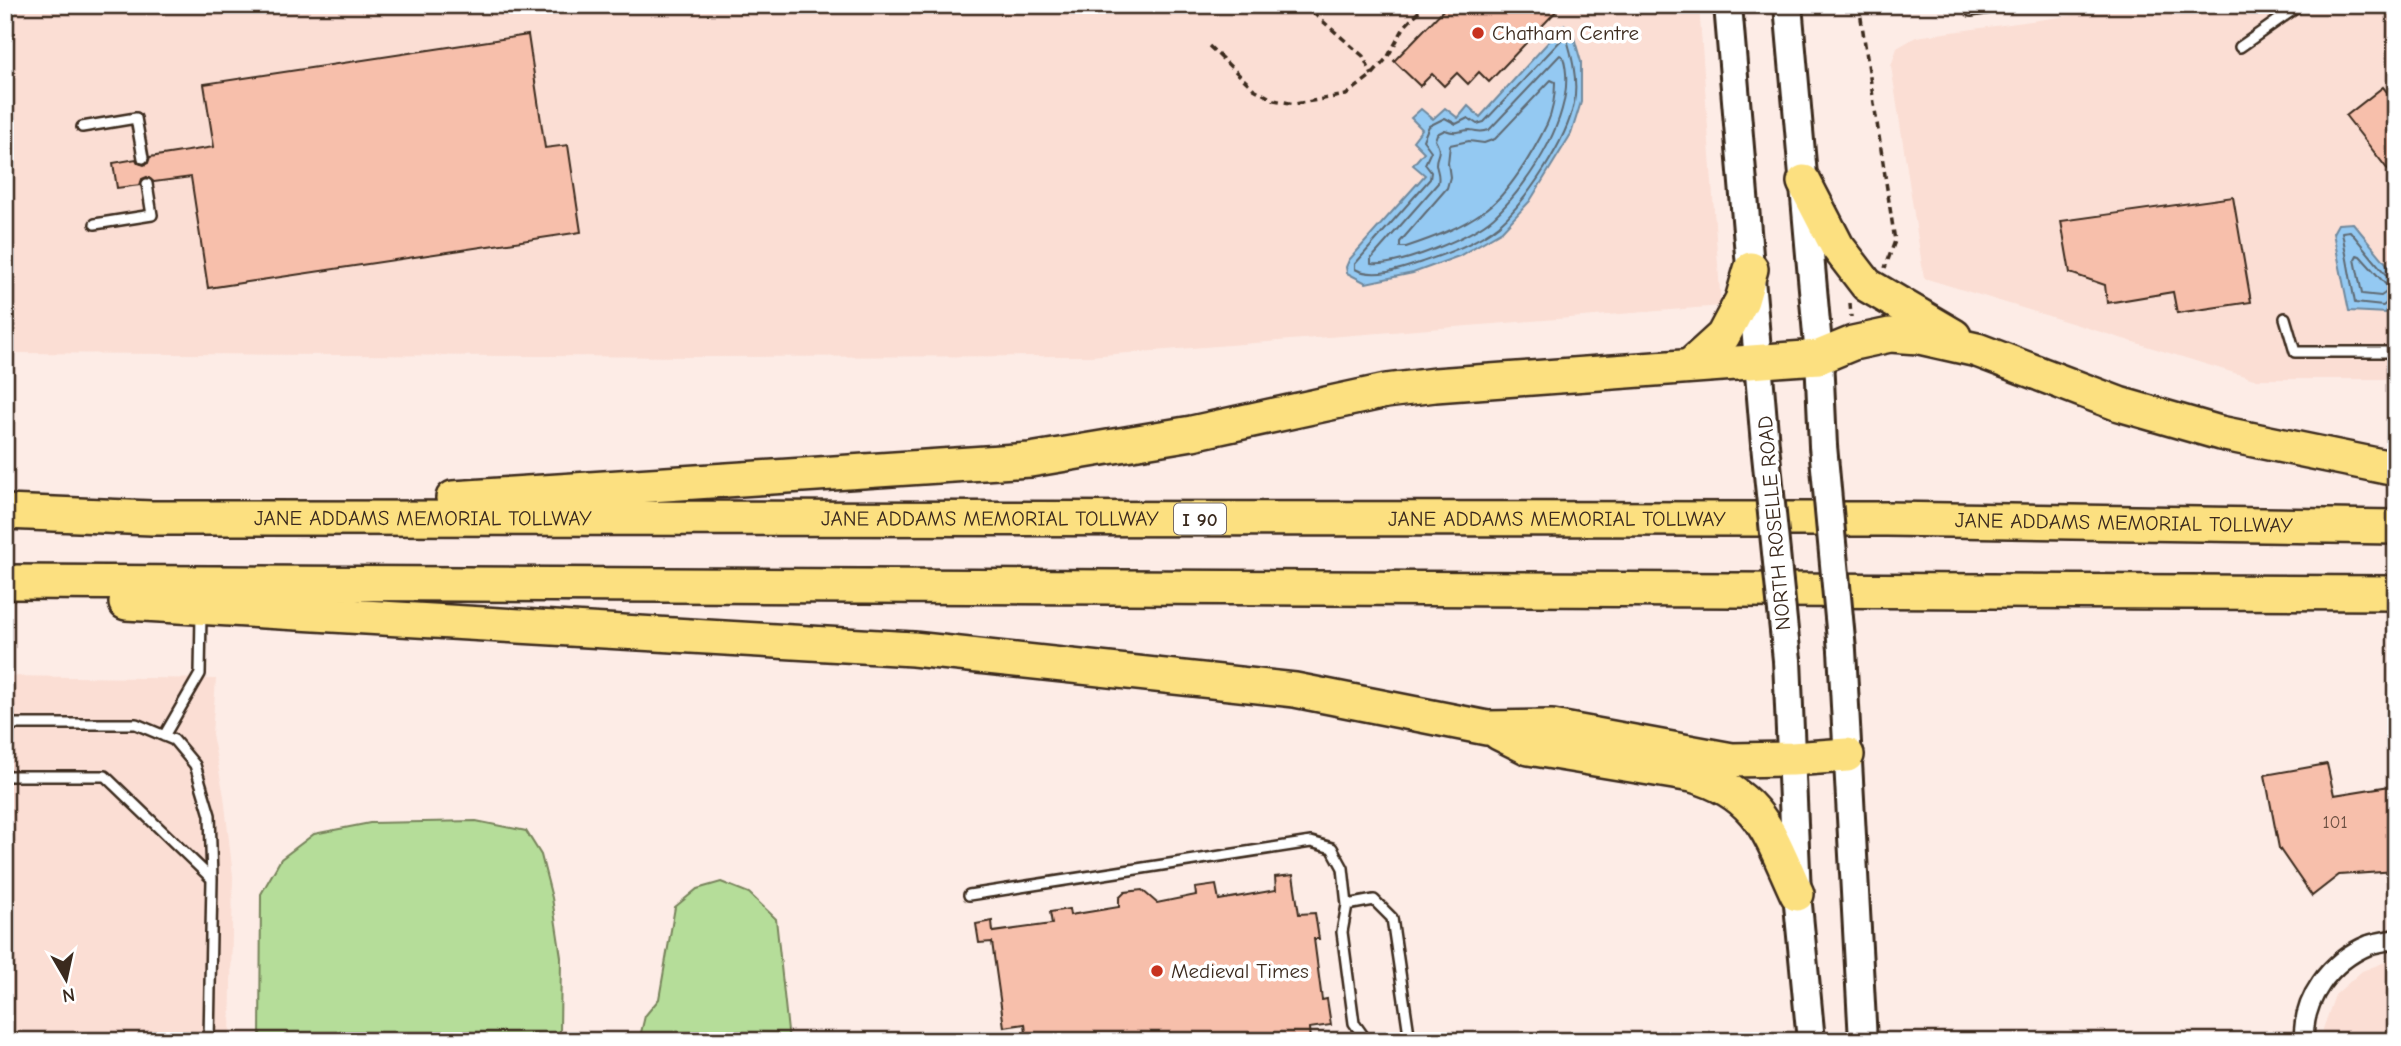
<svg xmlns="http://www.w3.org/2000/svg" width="2401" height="1046" viewBox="0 0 2401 1046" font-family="'Comic Neue',sans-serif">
<rect width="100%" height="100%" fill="#fdece6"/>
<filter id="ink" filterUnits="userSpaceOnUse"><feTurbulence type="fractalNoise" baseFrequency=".0143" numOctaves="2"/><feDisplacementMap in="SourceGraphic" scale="14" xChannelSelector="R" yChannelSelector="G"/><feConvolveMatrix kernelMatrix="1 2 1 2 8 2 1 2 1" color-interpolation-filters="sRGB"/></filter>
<g filter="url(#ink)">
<path fill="#fbded4" d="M 5,5 L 1699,5 L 1721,306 L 1090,356 L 704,357 L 5,353 Z
M 2146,5 L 2396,5 L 2396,379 L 2254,379 L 1924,278 L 1891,66 L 1897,48 L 1916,37 Z
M 5,676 L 216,679 L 212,734 L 224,796 L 233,876 L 230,1041 L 5,1041 Z
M 2396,958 L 2396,1041 L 2325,1041 L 2323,1029 L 2335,995 L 2362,971 Z"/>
<path fill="#b5dd99" stroke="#78845c" stroke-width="2" d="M 476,821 L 526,831 L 541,855 L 552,898 L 561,957 L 560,1032 L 558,1041 L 260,1041 L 261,894 L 281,859 L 314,834 L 370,823 Z
M 721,882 L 749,893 L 776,919 L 789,1041 L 639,1041 L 645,1016 L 659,999 L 675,907 L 697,889 Z"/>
<path fill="#94c9f2" stroke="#70899d" stroke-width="2" d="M 1564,25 L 1573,34 L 1581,62 L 1581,102 L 1571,134 L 1530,201 L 1502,231 L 1459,256 L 1413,273 L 1366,283 L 1347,273 L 1346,267 L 1349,260 L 1425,175 L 1413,165 L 1424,152 L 1413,141 L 1422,129 L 1411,118 L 1421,109 L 1433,119 L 1445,108 L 1458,118 L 1468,106 L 1480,117 Z
M 2353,223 L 2396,275 L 2396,303 L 2388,313 L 2349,311 L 2333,233 L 2338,224 Z"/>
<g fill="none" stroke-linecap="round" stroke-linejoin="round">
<path stroke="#5f6a73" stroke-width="2" d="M 1564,37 L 1567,39 C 1573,59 1578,82 1574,103 C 1567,140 1527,200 1499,225 C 1477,243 1448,253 1422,262 C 1402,269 1374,279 1355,269 L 1355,264 L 1430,179 L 1431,172 L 1425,164 L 1431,151 L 1423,140 L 1429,126 L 1445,118 L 1456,124 L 1468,118 L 1477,124 L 1484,122 Z
M 1560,55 L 1563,57 C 1579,109 1531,182 1494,217 C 1473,236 1400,267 1371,264 L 1371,259 L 1438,183 C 1440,174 1437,172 1436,164 C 1436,153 1443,154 1435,140 L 1437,134 L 1445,130 C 1458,135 1460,130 1470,130 C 1479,131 1480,133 1489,130 Z
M 1551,80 L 1555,82 C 1555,97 1553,111 1547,124 C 1534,151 1508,195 1484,211 C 1460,228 1433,238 1406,247 L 1400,247 L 1400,242 L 1447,188 L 1450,177 L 1448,163 L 1450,145 L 1469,141 L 1484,143 L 1495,139 Z
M 2357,255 L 2360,256 L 2388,287 L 2388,291 L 2381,296 L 2362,294 L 2355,259 Z
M 2396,278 L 2387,276 L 2350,231 L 2342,232 L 2355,303 L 2383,306 L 2390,300 L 2396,299"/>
</g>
<path fill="#f7bfab" stroke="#3b2a1e" stroke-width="2" d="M 1448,5 L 1562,5 L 1489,82 L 1479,72 L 1468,84 L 1457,73 L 1444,86 L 1432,74 L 1420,86 L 1394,61 Z
M 528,35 L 545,148 L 568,145 L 581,232 L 208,288 L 191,177 L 154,182 L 147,177 L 142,179 L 140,185 L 117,188 L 113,163 L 136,159 L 138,163 L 144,165 L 148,163 L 150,157 L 214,147 L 204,84 Z
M 2383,87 L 2396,103 L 2396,180 L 2346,116 Z
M 2233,197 L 2251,302 L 2177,313 L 2173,292 L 2107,303 L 2105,285 L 2070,273 L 2061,221 Z
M 2327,764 L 2334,795 L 2396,785 L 2396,871 L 2339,875 L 2312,896 L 2279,848 L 2265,775 Z
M 1293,875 L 1299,914 L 1315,913 L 1319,939 L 1314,939 L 1322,1000 L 1327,999 L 1331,1025 L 1309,1028 L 1310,1041 L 1027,1041 L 1025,1024 L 1004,1027 L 992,942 L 979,943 L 976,924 L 992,921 L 993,932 L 1052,924 L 1050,912 L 1069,909 L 1070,915 L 1119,907 L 1119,898 L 1125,892 L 1142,890 L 1157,903 L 1196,895 L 1195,888 L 1216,885 L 1219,900 L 1276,890 L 1275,877 Z"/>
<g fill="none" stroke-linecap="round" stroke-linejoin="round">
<g stroke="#3b2a1e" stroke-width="14">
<path id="lane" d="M 1971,11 L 2008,5
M 2240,47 L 2300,5
M 82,127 L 136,118 L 143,158
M 95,224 L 152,215 L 147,184
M 2285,318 L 2295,352 L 2396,352
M 5,724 L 136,724 L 174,740 L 195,765 L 210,815 L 212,879 L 209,1041
M 164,736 L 200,674 L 201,613
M 5,776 L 105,776 L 212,879
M 969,895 L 1311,842 L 1332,848 L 1343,868 L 1347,905
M 1367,1041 L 1354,1023 L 1342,932 L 1347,905 L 1374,900 L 1392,918 L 1410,1041"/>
</g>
<g stroke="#3b2a1e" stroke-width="23">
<path id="street" d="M 2304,1041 C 2302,999 2330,961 2369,945 C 2377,942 2387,941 2396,939"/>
</g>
<g stroke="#3b2a1e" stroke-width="32">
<path id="secondary" d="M 1728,5 L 1765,445
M 1788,5 L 1819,357 L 1823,446
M 1842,650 L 1863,1041
M 1787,660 L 1797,894 L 1811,1041"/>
</g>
<g stroke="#3b2a1e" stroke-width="38">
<g id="highway">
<path d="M 1804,182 L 1837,246 L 1867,285 L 1954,336"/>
<path d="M 1690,366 L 1723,336 L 1742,300 L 1751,269"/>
<path d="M 453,498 L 1030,460 L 1192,433 L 1386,391 L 1435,385 L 1819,357 L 1853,343 L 1890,335 L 1919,337 L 1977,350 L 2119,404 L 2220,433 L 2396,469"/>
<path id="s1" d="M 5,512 L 152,518 L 1887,519 L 2396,527"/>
<path d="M 5,582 L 2396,593"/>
<path d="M 126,603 L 913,649 L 1295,690 L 1487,728 L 1552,727 L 1732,760 L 1792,759 L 1847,755"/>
<path d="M 1499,733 L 1529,748 L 1692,775 C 1761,794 1770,836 1797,894"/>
</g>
</g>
<path stroke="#3b2a1e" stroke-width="3.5" stroke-dasharray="7 5" stroke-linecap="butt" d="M 1304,5 L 1363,56 L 1372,75
M 1859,5 L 1895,241 L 1885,268
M 1209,46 L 1254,89 L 1274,100 L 1295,104 L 1346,95 L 1372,75 L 1387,58 L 1405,26 L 1425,5
M 1850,303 L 1851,317"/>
<use href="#lane" stroke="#fff" stroke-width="9"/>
<use href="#street" stroke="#fff" stroke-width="18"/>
<use href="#secondary" stroke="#fff" stroke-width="26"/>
<use href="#highway" stroke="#fce080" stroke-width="33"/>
<g stroke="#3b2a1e" stroke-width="32" stroke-linecap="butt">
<path id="secondary-bridge" d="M 1765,445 L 1787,660
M 1823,446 L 1842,650"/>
</g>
<use href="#secondary-bridge" stroke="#fff" stroke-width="26"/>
</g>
</g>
<g fill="#c8321e" stroke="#fff" stroke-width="2.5">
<circle cx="1478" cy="33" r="7"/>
<circle cx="1157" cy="971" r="7"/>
</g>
<g text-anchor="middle" stroke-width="7" stroke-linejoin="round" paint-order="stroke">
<g font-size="18" fill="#6a4f41">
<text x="2335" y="828">101</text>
</g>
<rect fill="#fff" stroke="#766a62" stroke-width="2" x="1174" y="503.5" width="52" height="31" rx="5"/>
<g font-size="19" font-weight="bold" fill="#3b2a1e">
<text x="1200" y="526">I 90</text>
</g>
<g font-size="21" fill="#3b2a1e" stroke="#fff" text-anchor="start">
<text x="1492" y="40">Chatham Centre</text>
<text x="1171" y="978">Medieval Times</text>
</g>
<g font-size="21" fill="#3b2a1e" stroke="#fff">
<text dy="7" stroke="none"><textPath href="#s1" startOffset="418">JANE ADDAMS MEMORIAL TOLLWAY</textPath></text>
<text dy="7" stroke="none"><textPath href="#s1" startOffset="985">JANE ADDAMS MEMORIAL TOLLWAY</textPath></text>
<text dy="7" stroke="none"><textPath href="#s1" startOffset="1552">JANE ADDAMS MEMORIAL TOLLWAY</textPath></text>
<text transform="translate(1774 523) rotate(-95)" y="7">NORTH ROSELLE ROAD</text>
<text dy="7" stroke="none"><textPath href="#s1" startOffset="2119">JANE ADDAMS MEMORIAL TOLLWAY</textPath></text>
</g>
</g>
<rect width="2401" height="1046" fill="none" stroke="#fff" stroke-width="28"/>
<rect x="14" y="14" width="2373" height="1018" fill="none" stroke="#3b2a1e" stroke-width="2.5" filter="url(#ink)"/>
<g transform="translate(66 979) rotate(171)" stroke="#ffffff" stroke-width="5" paint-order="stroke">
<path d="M0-5L12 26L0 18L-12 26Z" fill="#3b2a1e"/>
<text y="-10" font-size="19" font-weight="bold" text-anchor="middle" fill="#3b2a1e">N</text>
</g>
</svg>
